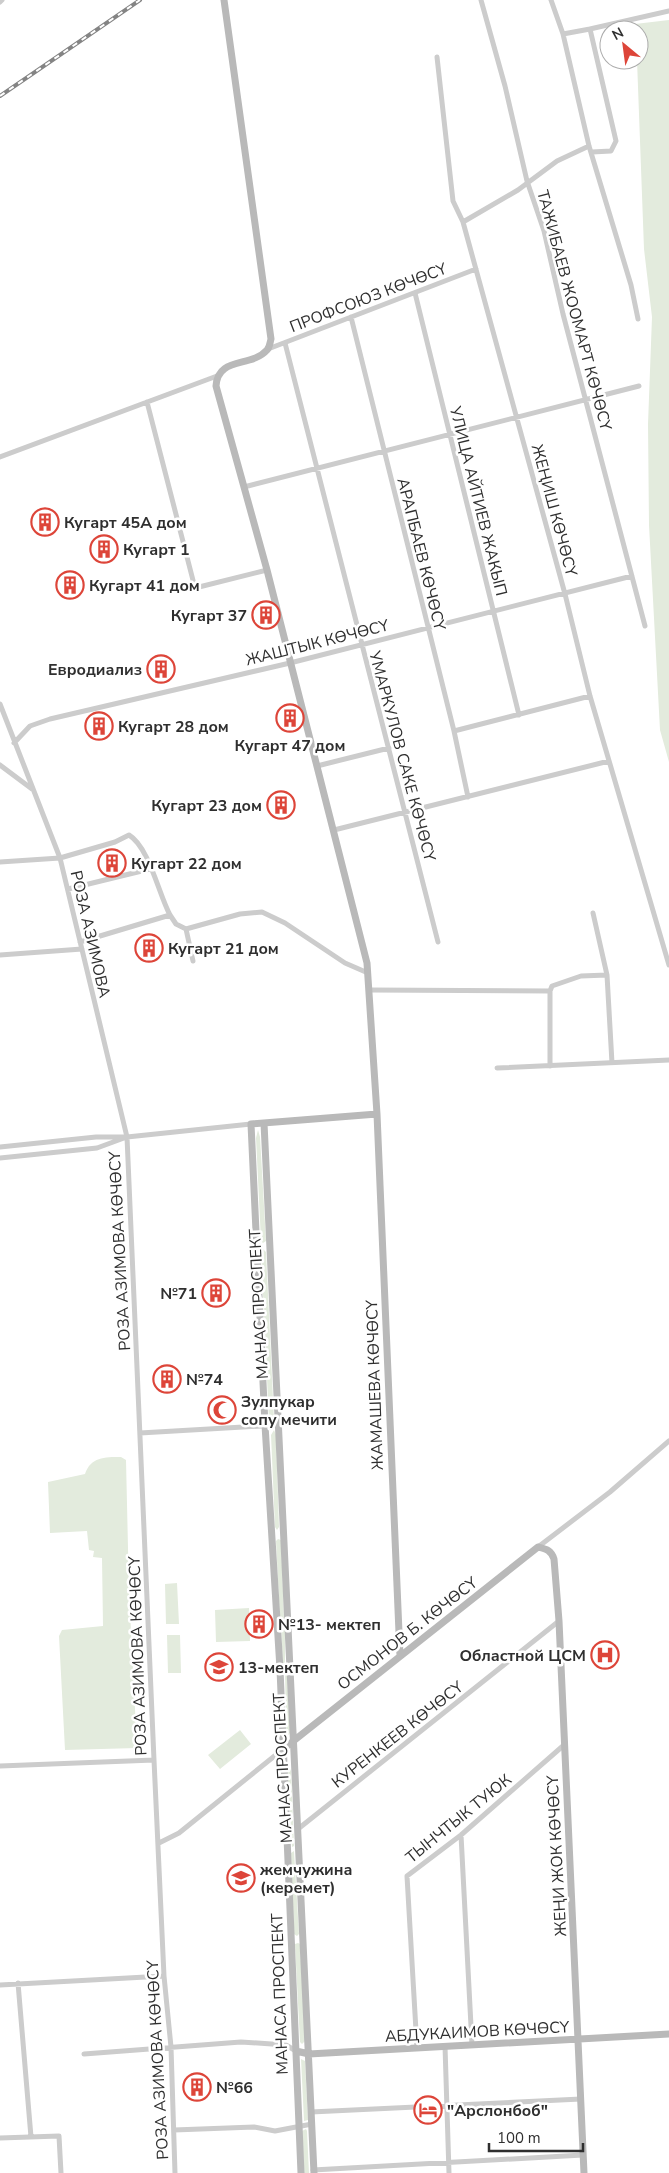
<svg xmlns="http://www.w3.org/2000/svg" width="669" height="2173" viewBox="0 0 669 2173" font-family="'Nunito Sans',sans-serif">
<rect width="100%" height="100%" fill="#fff"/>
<path fill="#e3ebdd" d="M 669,20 L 669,762 L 660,730 L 649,525 L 648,424 L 652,317 L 644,249 L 637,60 L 639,60 L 639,30 L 635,30 L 635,24 Z
M 258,1130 L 260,1137 L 266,1241 L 263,1243 L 261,1241 L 256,1138 Z
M 263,1249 L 266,1252 L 274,1420 L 272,1423 L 269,1421 L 261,1252 Z
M 274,1430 L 276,1435 L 279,1527 L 277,1530 L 275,1527 L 271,1435 Z
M 121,1457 L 126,1460 L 129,1592 L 137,1748 L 65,1750 L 59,1636 L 62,1630 L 103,1626 L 102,1558 L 93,1557 L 94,1551 L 89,1550 L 87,1531 L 50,1533 L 48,1482 L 85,1474 C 91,1457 104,1457 121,1457 Z
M 278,1539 L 281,1540 L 284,1619 L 283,1621 L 280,1619 L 276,1541 Z
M 177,1583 L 179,1624 L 166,1624 L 165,1584 Z
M 249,1608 L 250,1641 L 216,1642 L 215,1610 Z
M 283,1623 L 285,1625 L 285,1667 L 283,1666 L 281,1626 Z
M 167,1635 L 180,1635 L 181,1673 L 168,1673 Z
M 285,1670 L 287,1672 L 290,1733 L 288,1735 L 286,1733 Z
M 240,1730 L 251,1744 L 220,1769 L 208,1755 Z
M 289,1768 L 291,1770 L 294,1846 L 292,1847 L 287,1769 Z
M 294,1851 L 299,1934 L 297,1936 L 294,1934 L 291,1853 Z
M 298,1943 L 300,1944 L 305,2041 L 302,2044 L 300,2042 L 295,1944 Z
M 301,2059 L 305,2061 L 308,2120 L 304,2121 Z
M 306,2129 L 307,2131 L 309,2173 L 304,2173 L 302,2131 Z"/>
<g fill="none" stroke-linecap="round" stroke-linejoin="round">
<path stroke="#ccc" stroke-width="5" d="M 481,0 L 505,86 L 527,181 L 544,231 L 563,314 L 645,626
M 551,0 L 563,34
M 0,2 L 2,0
M 590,29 L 563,34 L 589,146 L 631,285 L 638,319
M 437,57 L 453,201 L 463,222 L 565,594 L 590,696 L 669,965
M 592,152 L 611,151 L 616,141 L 590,29 L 669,11
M 463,222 L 518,190 L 557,161 L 589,146
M 415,293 L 519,715
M 351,317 L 454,731 L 468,797
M 285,343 L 438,942
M 268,349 L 476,269
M 147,402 L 195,588 L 267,570
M 0,457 L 217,376
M 244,487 L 639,386
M 0,704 L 60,858 L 127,1137 L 154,1760 L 164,1976 L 171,2047 L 175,2173
M 454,731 L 590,696
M 14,743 L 30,726 L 50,719 L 290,663 L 632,576
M 0,765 L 32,789
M 317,766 L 389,748
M 334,830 L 609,761
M 0,862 L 60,858 L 115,842 L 129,835 C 149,847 159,895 170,915 L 176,924 L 186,929 L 240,914 L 262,912 L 285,923 L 345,963 L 368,973
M 68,889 L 150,869
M 186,929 L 193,961
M 80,942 L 170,915
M 0,955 L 82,949
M 607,975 L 612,1063
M 370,990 L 550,991 L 552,986 L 581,976 L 607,975 L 593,913
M 550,991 L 550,1066
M 497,1068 L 669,1060
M 0,1147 L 96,1137 L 127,1137 L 251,1124
M 0,1158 L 97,1148 L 124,1138
M 140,1433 L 278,1425
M 538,1547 L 610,1492 L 669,1441
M 0,1766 L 154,1760
M 298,1829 L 559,1621
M 461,1835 L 472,2045
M 159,1843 L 179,1833 L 282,1750
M 18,1983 L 31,2137
M 0,1985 L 164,1976
M 445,2046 L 449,2173
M 417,2048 L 407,1876 L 461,1835 L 564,1745
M 84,2054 L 241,2042 L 286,2045 L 296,2051
M 311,2112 L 581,2099
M 174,2130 L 254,2127 L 275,2131 L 312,2124
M 0,2138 L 59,2136 L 61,2173
M 313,2170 L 583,2155"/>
<path stroke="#b9b9b9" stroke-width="7" d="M 224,0 L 271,339 C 270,342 270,347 267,350 C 251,368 218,356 216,386 L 267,570 L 367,963 L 377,1114 L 400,1656
M 264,1123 L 314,2173
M 282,1750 L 538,1547 C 546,1549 551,1550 554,1559 L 559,1621 L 584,2173
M 296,2051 L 309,2054 L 669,2034
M 301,2173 L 280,1669 L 265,1425 L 251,1124 L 377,1114"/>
<g stroke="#848484" stroke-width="4">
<path id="rail" d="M 0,96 L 140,0"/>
</g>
<use href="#rail" stroke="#fff" stroke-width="2" stroke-dasharray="5.5" stroke-linecap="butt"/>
</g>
<defs>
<g id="building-ring" transform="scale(1.4375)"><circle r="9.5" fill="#fff" stroke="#dd4539" stroke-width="1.5"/><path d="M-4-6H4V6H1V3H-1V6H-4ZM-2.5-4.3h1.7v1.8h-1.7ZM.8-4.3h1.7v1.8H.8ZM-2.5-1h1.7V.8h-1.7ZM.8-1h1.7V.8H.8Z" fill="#dd4539"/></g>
<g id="mosque-ring" transform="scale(1.4375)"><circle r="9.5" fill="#fff" stroke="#dd4539" stroke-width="1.5"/><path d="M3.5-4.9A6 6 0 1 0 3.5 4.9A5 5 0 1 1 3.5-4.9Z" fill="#dd4539"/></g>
<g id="hospital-ring" transform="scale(1.4375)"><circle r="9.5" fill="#fff" stroke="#dd4539" stroke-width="1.5"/><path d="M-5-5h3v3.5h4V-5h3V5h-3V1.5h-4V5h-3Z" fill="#dd4539"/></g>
<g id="university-ring" transform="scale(1.4375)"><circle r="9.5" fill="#fff" stroke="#dd4539" stroke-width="1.5"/><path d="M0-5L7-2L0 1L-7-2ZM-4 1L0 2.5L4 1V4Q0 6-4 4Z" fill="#dd4539"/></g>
<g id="school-ring" transform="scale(1.4375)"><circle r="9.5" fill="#fff" stroke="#dd4539" stroke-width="1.5"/><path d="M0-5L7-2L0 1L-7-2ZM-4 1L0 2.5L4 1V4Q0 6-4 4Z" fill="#dd4539"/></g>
<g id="hotel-ring" transform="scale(1.4375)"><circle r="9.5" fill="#fff" stroke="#dd4539" stroke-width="1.5"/><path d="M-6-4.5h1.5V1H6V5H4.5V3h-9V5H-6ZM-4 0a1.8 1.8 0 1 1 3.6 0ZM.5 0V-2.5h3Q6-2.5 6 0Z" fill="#dd4539"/></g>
</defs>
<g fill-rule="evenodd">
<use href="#building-ring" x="45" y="522"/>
<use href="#building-ring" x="104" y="549"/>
<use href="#building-ring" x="70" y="585"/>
<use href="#building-ring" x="266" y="615"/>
<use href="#building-ring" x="161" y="669"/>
<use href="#building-ring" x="290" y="718"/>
<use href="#building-ring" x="99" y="726"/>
<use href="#building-ring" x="281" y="805"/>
<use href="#building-ring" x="112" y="863"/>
<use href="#building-ring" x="149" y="948"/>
<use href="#building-ring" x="216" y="1293"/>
<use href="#building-ring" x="167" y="1379"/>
<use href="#mosque-ring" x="222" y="1410"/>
<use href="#building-ring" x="259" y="1624"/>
<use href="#hospital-ring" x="605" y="1655"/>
<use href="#university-ring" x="219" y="1667"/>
<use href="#school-ring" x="241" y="1878"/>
<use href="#building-ring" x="197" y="2087"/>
<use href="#hotel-ring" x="428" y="2110"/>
</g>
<g text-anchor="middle" stroke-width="5" stroke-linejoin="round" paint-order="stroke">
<g font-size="16" fill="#2f2f2f" stroke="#fff">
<text transform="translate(368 297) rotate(-21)" y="6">ПРОФСОЮЗ КӨЧӨСҮ</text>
<text transform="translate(575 310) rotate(75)" y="6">ТАЖИБАЕВ ЖООМАРТ КӨЧӨСҮ</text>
<text transform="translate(479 501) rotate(76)" y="6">УЛИЦА АЙТИЕВ ЖАКЫП</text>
<text transform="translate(555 510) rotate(75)" y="6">ЖЕҢИШ КӨЧӨСҮ</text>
<text transform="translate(422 554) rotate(76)" y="6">АРАПБАЕВ КӨЧӨСҮ</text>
<text transform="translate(317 642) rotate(-14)" y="6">ЖАШТЫК КӨЧӨСҮ</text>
<text transform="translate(403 756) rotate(75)" y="6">УМАРКУЛОВ САКЕ КӨЧӨСҮ</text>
<text transform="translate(91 934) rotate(77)" y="6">РОЗА АЗИМОВА</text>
<text transform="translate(119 1251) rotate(-93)" y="6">РОЗА АЗИМОВА КӨЧӨСҮ</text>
<text transform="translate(258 1304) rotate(-93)" y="6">МАНАС ПРОСПЕКТ</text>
<text transform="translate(374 1385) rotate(-92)" y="6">ЖАМАШЕВА КӨЧӨСҮ</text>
<text transform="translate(407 1633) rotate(-38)" y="6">ОСМОНОВ Б. КӨЧӨСҮ</text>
<text transform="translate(137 1656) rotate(-92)" y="6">РОЗА АЗИМОВА КӨЧӨСҮ</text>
<text transform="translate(397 1734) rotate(-38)" y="6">КУРЕНКЕЕВ КӨЧӨСҮ</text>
<text transform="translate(282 1768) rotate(-93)" y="6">МАНАС ПРОСПЕКТ</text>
<text transform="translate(458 1818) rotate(-39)" y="6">ТЫНЧТЫК ТУЮК</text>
<text transform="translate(556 1856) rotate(-93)" y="6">ЖЕҢИ ЖОК КӨЧӨСҮ</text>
<text transform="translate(279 1994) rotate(-92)" y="6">МАНАСА ПРОСПЕКТ</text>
<text transform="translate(477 2031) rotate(-3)" y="6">АБДУКАИМОВ КӨЧӨСҮ</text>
<text transform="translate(157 2060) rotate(-93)" y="6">РОЗА АЗИМОВА КӨЧӨСҮ</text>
</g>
<g font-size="16" font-weight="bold" fill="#2f2f2f" stroke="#fff" text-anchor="start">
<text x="64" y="528">Кугарт 45А дом</text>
<text x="123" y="555">Кугарт 1</text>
<text x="89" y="591">Кугарт 41 дом</text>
<text x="247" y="621" text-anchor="end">Кугарт 37</text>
<text x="142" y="675" text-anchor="end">Евродиализ</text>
<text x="118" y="732">Кугарт 28 дом</text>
<text x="290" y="751" text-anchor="middle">Кугарт 47 дом</text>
<text x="262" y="811" text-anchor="end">Кугарт 23 дом</text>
<text x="131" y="869">Кугарт 22 дом</text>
<text x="168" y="954">Кугарт 21 дом</text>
<text x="197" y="1299" text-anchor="end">№71</text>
<text x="186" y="1385">№74</text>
<text x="241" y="1407">Зулпукар<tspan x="241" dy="18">сопу мечити</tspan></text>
<text x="278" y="1630">№13- мектеп</text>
<text x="586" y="1661" text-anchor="end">Областной ЦСМ</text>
<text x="238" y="1673">13-мектеп</text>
<text x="260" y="1875">жемчужина<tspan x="260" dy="18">(керемет)</tspan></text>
<text x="216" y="2093">№66</text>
<text x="447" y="2116">"Арслонбоб"</text>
</g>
</g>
<g transform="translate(624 45) rotate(331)"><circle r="24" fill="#ffffff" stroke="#acacac"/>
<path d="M0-4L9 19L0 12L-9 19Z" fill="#dd4539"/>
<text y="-8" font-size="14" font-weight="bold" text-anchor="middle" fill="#2f2f2f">N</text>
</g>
<path d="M489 2143v8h94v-8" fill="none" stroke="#2f2f2f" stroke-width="2.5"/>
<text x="497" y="2143" font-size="15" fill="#2f2f2f" stroke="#ffffff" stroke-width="4" paint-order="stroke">100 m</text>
</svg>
